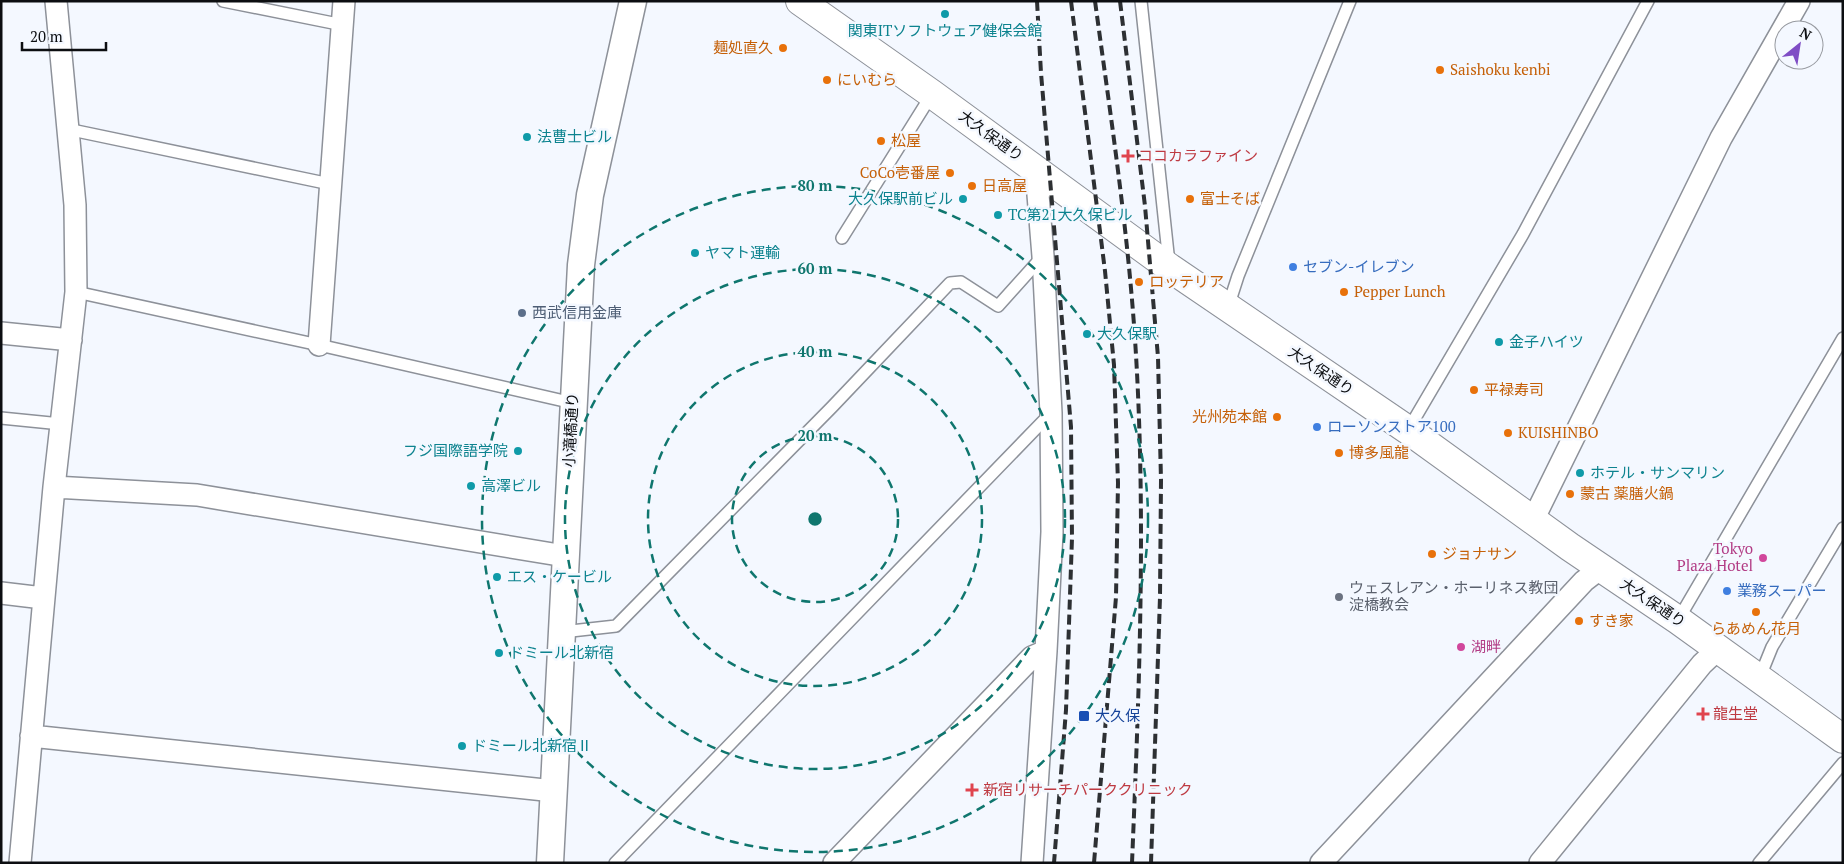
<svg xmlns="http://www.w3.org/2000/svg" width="1844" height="864" viewBox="0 0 1844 864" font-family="'PT Serif','Noto Sans JP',serif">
<rect width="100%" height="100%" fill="#f4f8ff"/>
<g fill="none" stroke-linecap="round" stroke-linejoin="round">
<g stroke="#8d9199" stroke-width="14">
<path id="service" d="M 223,1 L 343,25
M 1141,1 L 1169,263
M 67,129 L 330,184
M 842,238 L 932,94
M 76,292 L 319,345 L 573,403
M 1228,307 L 1238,276 L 1350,1
M 1,418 L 61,424
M 1408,430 L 1523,234 L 1648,1
M 1678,620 L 1843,338
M 562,632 L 616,626 L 832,407 L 950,283 L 961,282 L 998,306 L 1042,257
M 1759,679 L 1772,647 L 1843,528
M 615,863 L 1051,413
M 1759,863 L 1843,763"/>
</g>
<g stroke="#8d9199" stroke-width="24">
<path id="minor" d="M 1,333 L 71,340
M 319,345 L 344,1
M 54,487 L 197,495 L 565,556
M 1533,520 L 1721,138 L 1799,1
M 1,593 L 43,598
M 31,736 L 554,791
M 20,863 L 54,487 L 76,292 L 75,205 L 56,1
M 834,863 L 1032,657 L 1046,651
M 1032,863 L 1046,651 L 1052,532 L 1051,413 L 1043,256 L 1036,170
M 1321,863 L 1584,581 L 1601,568
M 1540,863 L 1702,664 L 1718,649"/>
</g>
<g stroke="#8d9199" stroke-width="29">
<path id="tertiary" d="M 550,863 L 581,265 L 590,195 L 633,1"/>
</g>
<g stroke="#8d9199" stroke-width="30">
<path id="secondary" d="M 800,1 L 932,94 L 1170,268 L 1408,430 L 1570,547 L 1678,620 L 1843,739"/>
</g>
<use href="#service" stroke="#fff" stroke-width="11"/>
<use href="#minor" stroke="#fff" stroke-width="21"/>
<use href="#tertiary" stroke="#fff" stroke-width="26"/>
<use href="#secondary" stroke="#fff" stroke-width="28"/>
<path stroke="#2d3033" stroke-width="4" stroke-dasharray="10 5" stroke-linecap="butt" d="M 1037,1 L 1041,73 L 1071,427 L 1072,538 L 1066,710 L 1054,863
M 1071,1 L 1105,271 L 1114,365 L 1118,483 L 1116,597 L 1094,863
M 1095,1 C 1111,119 1129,236 1136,355 C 1146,524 1139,694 1132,863
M 1120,1 L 1145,206 L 1158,357 L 1161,480 L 1160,597 L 1151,863"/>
</g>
<g fill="none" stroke="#0f766e" stroke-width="2.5" stroke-dasharray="9 6">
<circle cx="815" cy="519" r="83"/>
<circle cx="815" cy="519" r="167"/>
<circle cx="815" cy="519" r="250"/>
<circle cx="815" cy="519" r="333"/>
</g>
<g fill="#0f9aa8" stroke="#f4f8ff" stroke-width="2">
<circle cx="945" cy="14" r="5"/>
<circle cx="527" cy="137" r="5"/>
<circle cx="963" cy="199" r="5"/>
<circle cx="998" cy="215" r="5"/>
<circle cx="695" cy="253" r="5"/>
<circle cx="1087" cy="334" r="5"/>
<circle cx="1499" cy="342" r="5"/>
<circle cx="518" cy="451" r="5"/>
<circle cx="1580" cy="473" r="5"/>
<circle cx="471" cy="486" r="5"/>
<circle cx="497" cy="577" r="5"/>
<circle cx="499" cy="653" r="5"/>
<circle cx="462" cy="746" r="5"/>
</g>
<g fill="#e8710a" stroke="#f4f8ff" stroke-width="2">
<circle cx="783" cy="48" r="5"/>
<circle cx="1440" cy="70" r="5"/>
<circle cx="827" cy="80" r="5"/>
<circle cx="881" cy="141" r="5"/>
<circle cx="950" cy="173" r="5"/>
<circle cx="972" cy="186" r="5"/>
<circle cx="1190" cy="199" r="5"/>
<circle cx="1139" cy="282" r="5"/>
<circle cx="1344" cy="292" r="5"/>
<circle cx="1474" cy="390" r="5"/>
<circle cx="1277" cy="417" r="5"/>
<circle cx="1508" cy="433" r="5"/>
<circle cx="1339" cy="453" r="5"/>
<circle cx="1570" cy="494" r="5"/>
<circle cx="1432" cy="554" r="5"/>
<circle cx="1756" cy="612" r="5"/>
<circle cx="1579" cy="621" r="5"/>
</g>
<g fill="#e0444e" stroke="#f4f8ff" stroke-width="2">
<path d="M1125.5 148.5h5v5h5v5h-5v5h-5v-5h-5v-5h5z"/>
<path d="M1700.5 706.5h5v5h5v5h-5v5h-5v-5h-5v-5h5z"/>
<path d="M969.5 782.5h5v5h5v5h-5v5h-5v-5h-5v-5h5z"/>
</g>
<g fill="#3f7fe0" stroke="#f4f8ff" stroke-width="2">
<circle cx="1293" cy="267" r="5"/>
<circle cx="1317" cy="427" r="5"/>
<circle cx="1727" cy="591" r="5"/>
</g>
<circle fill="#5c6f8a" stroke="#f4f8ff" stroke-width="2" cx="522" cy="313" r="5"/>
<g fill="#d1479c" stroke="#f4f8ff" stroke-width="2">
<circle cx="1763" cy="558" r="5"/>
<circle cx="1461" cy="647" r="5"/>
</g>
<circle fill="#6b7280" stroke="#f4f8ff" stroke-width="2" cx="1339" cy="597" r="5"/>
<rect fill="#1a4fb4" stroke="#f4f8ff" stroke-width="2" x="1078" y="710" width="12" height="12" rx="2.5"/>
<g text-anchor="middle" stroke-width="5" stroke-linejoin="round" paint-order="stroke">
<g font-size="15" fill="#0d838f" stroke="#f4f8ff" text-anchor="start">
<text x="945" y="36" text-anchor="middle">関東ITソフトウェア健保会館</text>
<text x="537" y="142">法曹士ビル</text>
<text x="953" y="204" text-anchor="end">大久保駅前ビル</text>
<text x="1008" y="220">TC第21大久保ビル</text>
<text x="705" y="258">ヤマト運輸</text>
<text x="1097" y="339">大久保駅</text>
<text x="1509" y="347">金子ハイツ</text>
<text x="508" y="456" text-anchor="end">フジ国際語学院</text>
<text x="1590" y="478">ホテル・サンマリン</text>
<text x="481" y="491">高澤ビル</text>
<text x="507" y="582">エス・ケービル</text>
<text x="509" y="658">ドミール北新宿</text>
<text x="472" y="751">ドミール北新宿Ⅱ</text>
</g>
<g font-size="15" fill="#c56008" stroke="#f4f8ff" text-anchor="start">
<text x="773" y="53" text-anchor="end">麺処直久</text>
<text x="1450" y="75">Saishoku kenbi</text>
<text x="837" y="85">にいむら</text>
<text x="891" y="146">松屋</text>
<text x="940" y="178" text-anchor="end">CoCo壱番屋</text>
<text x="982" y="191">日高屋</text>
<text x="1200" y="204">富士そば</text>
<text x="1149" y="287">ロッテリア</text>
<text x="1354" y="297">Pepper Lunch</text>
<text x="1484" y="395">平禄寿司</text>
<text x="1267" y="422" text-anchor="end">光州苑本館</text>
<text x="1518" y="438">KUISHINBO</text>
<text x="1349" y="458">博多風龍</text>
<text x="1580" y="499">蒙古 薬膳火鍋</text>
<text x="1442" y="559">ジョナサン</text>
<text x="1589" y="626">すき家</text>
<text x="1756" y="634" text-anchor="middle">らあめん花月</text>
</g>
<g font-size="15" fill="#0c0e11" stroke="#f4f8ff">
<text transform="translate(991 136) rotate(36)" y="5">大久保通り</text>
<text transform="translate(1321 371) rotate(34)" y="5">大久保通り</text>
<text transform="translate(571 430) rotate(-87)" y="5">小滝橋通り</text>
<text transform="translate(1653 603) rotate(34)" y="5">大久保通り</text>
</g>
<g font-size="15" fill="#be3a42" stroke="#f4f8ff" text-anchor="start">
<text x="1138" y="161">ココカラファイン</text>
<text x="1713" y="719">龍生堂</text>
<text x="983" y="795">新宿リサーチパーククリニック</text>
</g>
<g font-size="15" fill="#366cbe" stroke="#f4f8ff" text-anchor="start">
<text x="1303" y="272">セブン-イレブン</text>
<text x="1327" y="432">ローソンストア100</text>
<text x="1737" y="596">業務スーパー</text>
</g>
<g font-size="15" fill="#4e5e75" stroke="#f4f8ff" text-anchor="start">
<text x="532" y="318">西武信用金庫</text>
</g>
<g font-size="15" fill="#b23c85" stroke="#f4f8ff" text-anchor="end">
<text x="1753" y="554">Tokyo<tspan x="1753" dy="17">Plaza Hotel</tspan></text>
<text x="1471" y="652" text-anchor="start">湖畔</text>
</g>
<g font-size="15" fill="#5b616d" stroke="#f4f8ff" text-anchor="start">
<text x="1349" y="593">ウェスレアン・ホーリネス教団<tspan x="1349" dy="17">淀橋教会</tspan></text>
</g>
<g font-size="15" fill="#164399" stroke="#f4f8ff" text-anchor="start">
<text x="1095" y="721">大久保</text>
</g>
</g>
<circle cx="815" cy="519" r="8" fill="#0f766e" stroke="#f4f8ff" stroke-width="2.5"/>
<g font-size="15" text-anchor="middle" font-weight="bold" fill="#0f766e" stroke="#f4f8ff" stroke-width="5" stroke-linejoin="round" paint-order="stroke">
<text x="815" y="191">80 m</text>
<text x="815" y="274">60 m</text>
<text x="815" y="357">40 m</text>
<text x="815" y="441">20 m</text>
</g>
<rect width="1844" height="864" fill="none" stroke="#0c0e11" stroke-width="5"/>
<g transform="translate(1799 45) rotate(30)"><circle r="24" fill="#f4f8ff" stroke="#979aa0"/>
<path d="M0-4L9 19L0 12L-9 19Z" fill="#7f4dc5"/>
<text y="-8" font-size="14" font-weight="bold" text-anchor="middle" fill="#0c0e11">N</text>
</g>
<path d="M22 42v8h84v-8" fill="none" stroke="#0c0e11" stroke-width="2.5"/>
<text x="30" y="42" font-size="15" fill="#0c0e11" stroke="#f4f8ff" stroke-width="4" paint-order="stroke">20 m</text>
</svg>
